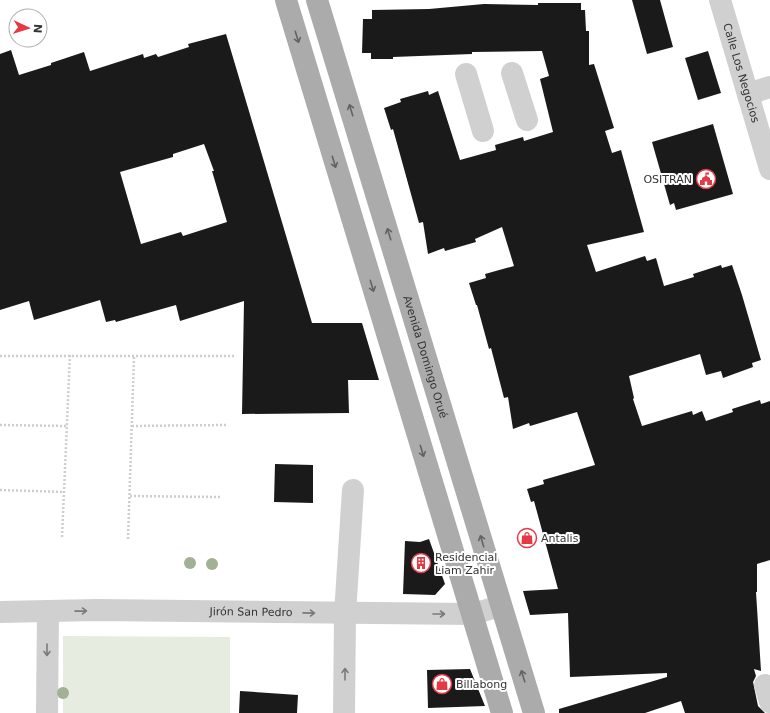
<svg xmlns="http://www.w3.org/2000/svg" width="770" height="713" viewBox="0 0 770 713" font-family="'DejaVu Sans',sans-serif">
<rect width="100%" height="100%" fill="#fff"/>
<path fill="#e6ecdf" d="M 63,636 L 230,637 L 230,713 L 63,713 Z"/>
<path fill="#1a1a1a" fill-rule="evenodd" d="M 632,0 L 660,0 L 673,47 L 647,54 Z
M 538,3 L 581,3 L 581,10 L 585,10 L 586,31 L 589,31 L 589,65 L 594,64 L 614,128 L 605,131 L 612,153 L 621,150 L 644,232 L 587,245 L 596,272 L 645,256 L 647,261 L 656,258 L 664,286 L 694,277 L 693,274 L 721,265 L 722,268 L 732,265 L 742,295 L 761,360 L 752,363 L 753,367 L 723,378 L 721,371 L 706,375 L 700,354 L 629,376 L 634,398 L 633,399 L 642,426 L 692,411 L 693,415 L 702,411 L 706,421 L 733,412 L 732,409 L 760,400 L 761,404 L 770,401 L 770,560 L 757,564 L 757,592 L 756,592 L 761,671 L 754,669 L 756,676 L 753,682 L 758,706 L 765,713 L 685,713 L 681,701 L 645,713 L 559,713 L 559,709 L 667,677 L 667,673 L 570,677 L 568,613 L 530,615 L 523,591 L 558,589 L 534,501 L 531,502 L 527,489 L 544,484 L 543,480 L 595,465 L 577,412 L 530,426 L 529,423 L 513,429 L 508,397 L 504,398 L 491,348 L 489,349 L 477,305 L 476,305 L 469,283 L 486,278 L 485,274 L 514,266 L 502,227 L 475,239 L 476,242 L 445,251 L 444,248 L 428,254 L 423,222 L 419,223 L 393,129 L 391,130 L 384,108 L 401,102 L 400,99 L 428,91 L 429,95 L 438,91 L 460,160 L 496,150 L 495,145 L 523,137 L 524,141 L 553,132 L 540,79 L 549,76 L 542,51 L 472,52 L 472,54 L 393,57 L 393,59 L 371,59 L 371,53 L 362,53 L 363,19 L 372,19 L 372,10 L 429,9 L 484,4 L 538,5 Z
M 226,34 L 312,323 L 362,323 L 379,380 L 348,380 L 349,413 L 242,414 L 244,301 L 180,321 L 176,305 L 116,322 L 115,320 L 106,322 L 100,300 L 34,320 L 29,301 L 0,310 L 0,54 L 11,50 L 19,75 L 51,65 L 51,63 L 84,52 L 90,71 L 143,54 L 144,58 L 156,54 L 158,57 L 189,47 L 188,44 ZM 204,144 L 214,171 L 212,171 L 227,222 L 183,236 L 181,232 L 141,244 L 120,172 L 173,157 L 173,154 Z
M 708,51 L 721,93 L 698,100 L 685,58 Z
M 713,124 L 733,194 L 676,210 L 674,203 L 670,205 L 652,142 Z
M 275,464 L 313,465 L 313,503 L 274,502 Z
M 429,539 L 445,584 L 435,595 L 403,594 L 405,541 L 420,542 Z
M 470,669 L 485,706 L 428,708 L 427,670 Z
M 240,691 L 298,695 L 297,713 L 239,713 Z"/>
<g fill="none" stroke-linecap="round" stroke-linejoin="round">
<path stroke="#cdcdcd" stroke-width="2.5" stroke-dasharray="2 2" stroke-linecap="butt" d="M 0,356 L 234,356
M 0,425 L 67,426
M 132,426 L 226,425
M 0,490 L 64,492
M 130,496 L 220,497
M 62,537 L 70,355
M 128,539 L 134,356"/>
<g stroke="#d0d0d0" stroke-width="22">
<path id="s1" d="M 720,0 L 770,169"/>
<path d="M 512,73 L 527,120"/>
<path d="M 466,74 L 483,131"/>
<path d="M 748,94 L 770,87"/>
<path id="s2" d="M 0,612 L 97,610 L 472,614 L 501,606"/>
<path d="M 765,685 L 770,702"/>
<path d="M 47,713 L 48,611"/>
<path d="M 344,713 L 345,614 L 353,490"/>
</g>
<g stroke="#ababab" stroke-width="22">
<path d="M 286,0 L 502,713"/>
<path id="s3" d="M 317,0 L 534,713"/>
</g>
</g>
<g fill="#a2b095">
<circle cx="190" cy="563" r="6"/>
<circle cx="212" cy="564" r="6"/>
<circle cx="63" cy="693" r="6"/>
</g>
<defs><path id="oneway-shaft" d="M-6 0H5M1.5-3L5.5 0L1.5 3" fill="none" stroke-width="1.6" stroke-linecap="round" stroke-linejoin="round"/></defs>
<g stroke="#636363">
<use href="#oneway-shaft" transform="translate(297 37) rotate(73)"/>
<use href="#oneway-shaft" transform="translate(351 110) rotate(-107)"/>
<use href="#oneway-shaft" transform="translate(334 162) rotate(73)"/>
<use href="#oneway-shaft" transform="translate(389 234) rotate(-107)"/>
<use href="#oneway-shaft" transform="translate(372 286) rotate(73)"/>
<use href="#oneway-shaft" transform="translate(422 451) rotate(73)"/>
<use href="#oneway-shaft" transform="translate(482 541) rotate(-107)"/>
<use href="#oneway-shaft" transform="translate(523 676) rotate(-107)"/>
</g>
<g stroke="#7a7a7a">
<use href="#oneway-shaft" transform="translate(81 611) rotate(-1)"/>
<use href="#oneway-shaft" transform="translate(309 613) rotate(1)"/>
<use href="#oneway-shaft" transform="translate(439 614)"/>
<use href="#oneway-shaft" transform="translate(47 650) rotate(90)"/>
<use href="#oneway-shaft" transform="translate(345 674) rotate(-90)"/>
</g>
<defs>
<g id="civic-ring" transform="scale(1)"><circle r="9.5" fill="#fff" stroke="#e63946" stroke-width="1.5"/><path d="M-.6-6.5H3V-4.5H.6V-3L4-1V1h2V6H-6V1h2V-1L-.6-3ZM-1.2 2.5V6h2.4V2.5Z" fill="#e63946"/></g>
<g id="shop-ring" transform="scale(1)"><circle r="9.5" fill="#fff" stroke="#e63946" stroke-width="1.5"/><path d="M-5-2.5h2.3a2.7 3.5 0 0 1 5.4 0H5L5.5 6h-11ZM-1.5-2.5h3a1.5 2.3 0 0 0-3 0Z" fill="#e63946"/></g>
<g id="building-ring" transform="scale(1)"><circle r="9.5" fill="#fff" stroke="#e63946" stroke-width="1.5"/><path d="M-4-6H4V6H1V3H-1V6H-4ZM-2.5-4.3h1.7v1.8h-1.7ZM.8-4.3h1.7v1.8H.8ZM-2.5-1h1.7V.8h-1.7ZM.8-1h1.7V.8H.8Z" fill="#e63946"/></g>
</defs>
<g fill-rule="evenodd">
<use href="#civic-ring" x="706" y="179"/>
<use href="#shop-ring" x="527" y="538"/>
<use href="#building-ring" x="421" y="563"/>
<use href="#shop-ring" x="442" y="684"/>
</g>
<g text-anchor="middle" stroke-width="4" stroke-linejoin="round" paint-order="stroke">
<g font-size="11" fill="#333" stroke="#fff">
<text dy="4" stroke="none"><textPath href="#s1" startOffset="76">Calle Los Negocios</textPath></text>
<text dy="4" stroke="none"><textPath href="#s3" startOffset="373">Avenida Domingo Orué</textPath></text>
<text dy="4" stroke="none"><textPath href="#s2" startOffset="251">Jirón San Pedro</textPath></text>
</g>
<g font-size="11" fill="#333" stroke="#fff" text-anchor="start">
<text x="692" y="183" text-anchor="end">OSITRAN</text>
<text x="541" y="542">Antalis</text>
<text x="435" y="561">Residencial<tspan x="435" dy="13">Liam Zahir</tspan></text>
<text x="456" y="688">Billabong</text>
</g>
</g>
<g transform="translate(28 28) rotate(94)"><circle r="19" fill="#ffffff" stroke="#adadad"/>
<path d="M0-3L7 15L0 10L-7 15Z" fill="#e63946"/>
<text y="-6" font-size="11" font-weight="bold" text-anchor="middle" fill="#333333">N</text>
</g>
</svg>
